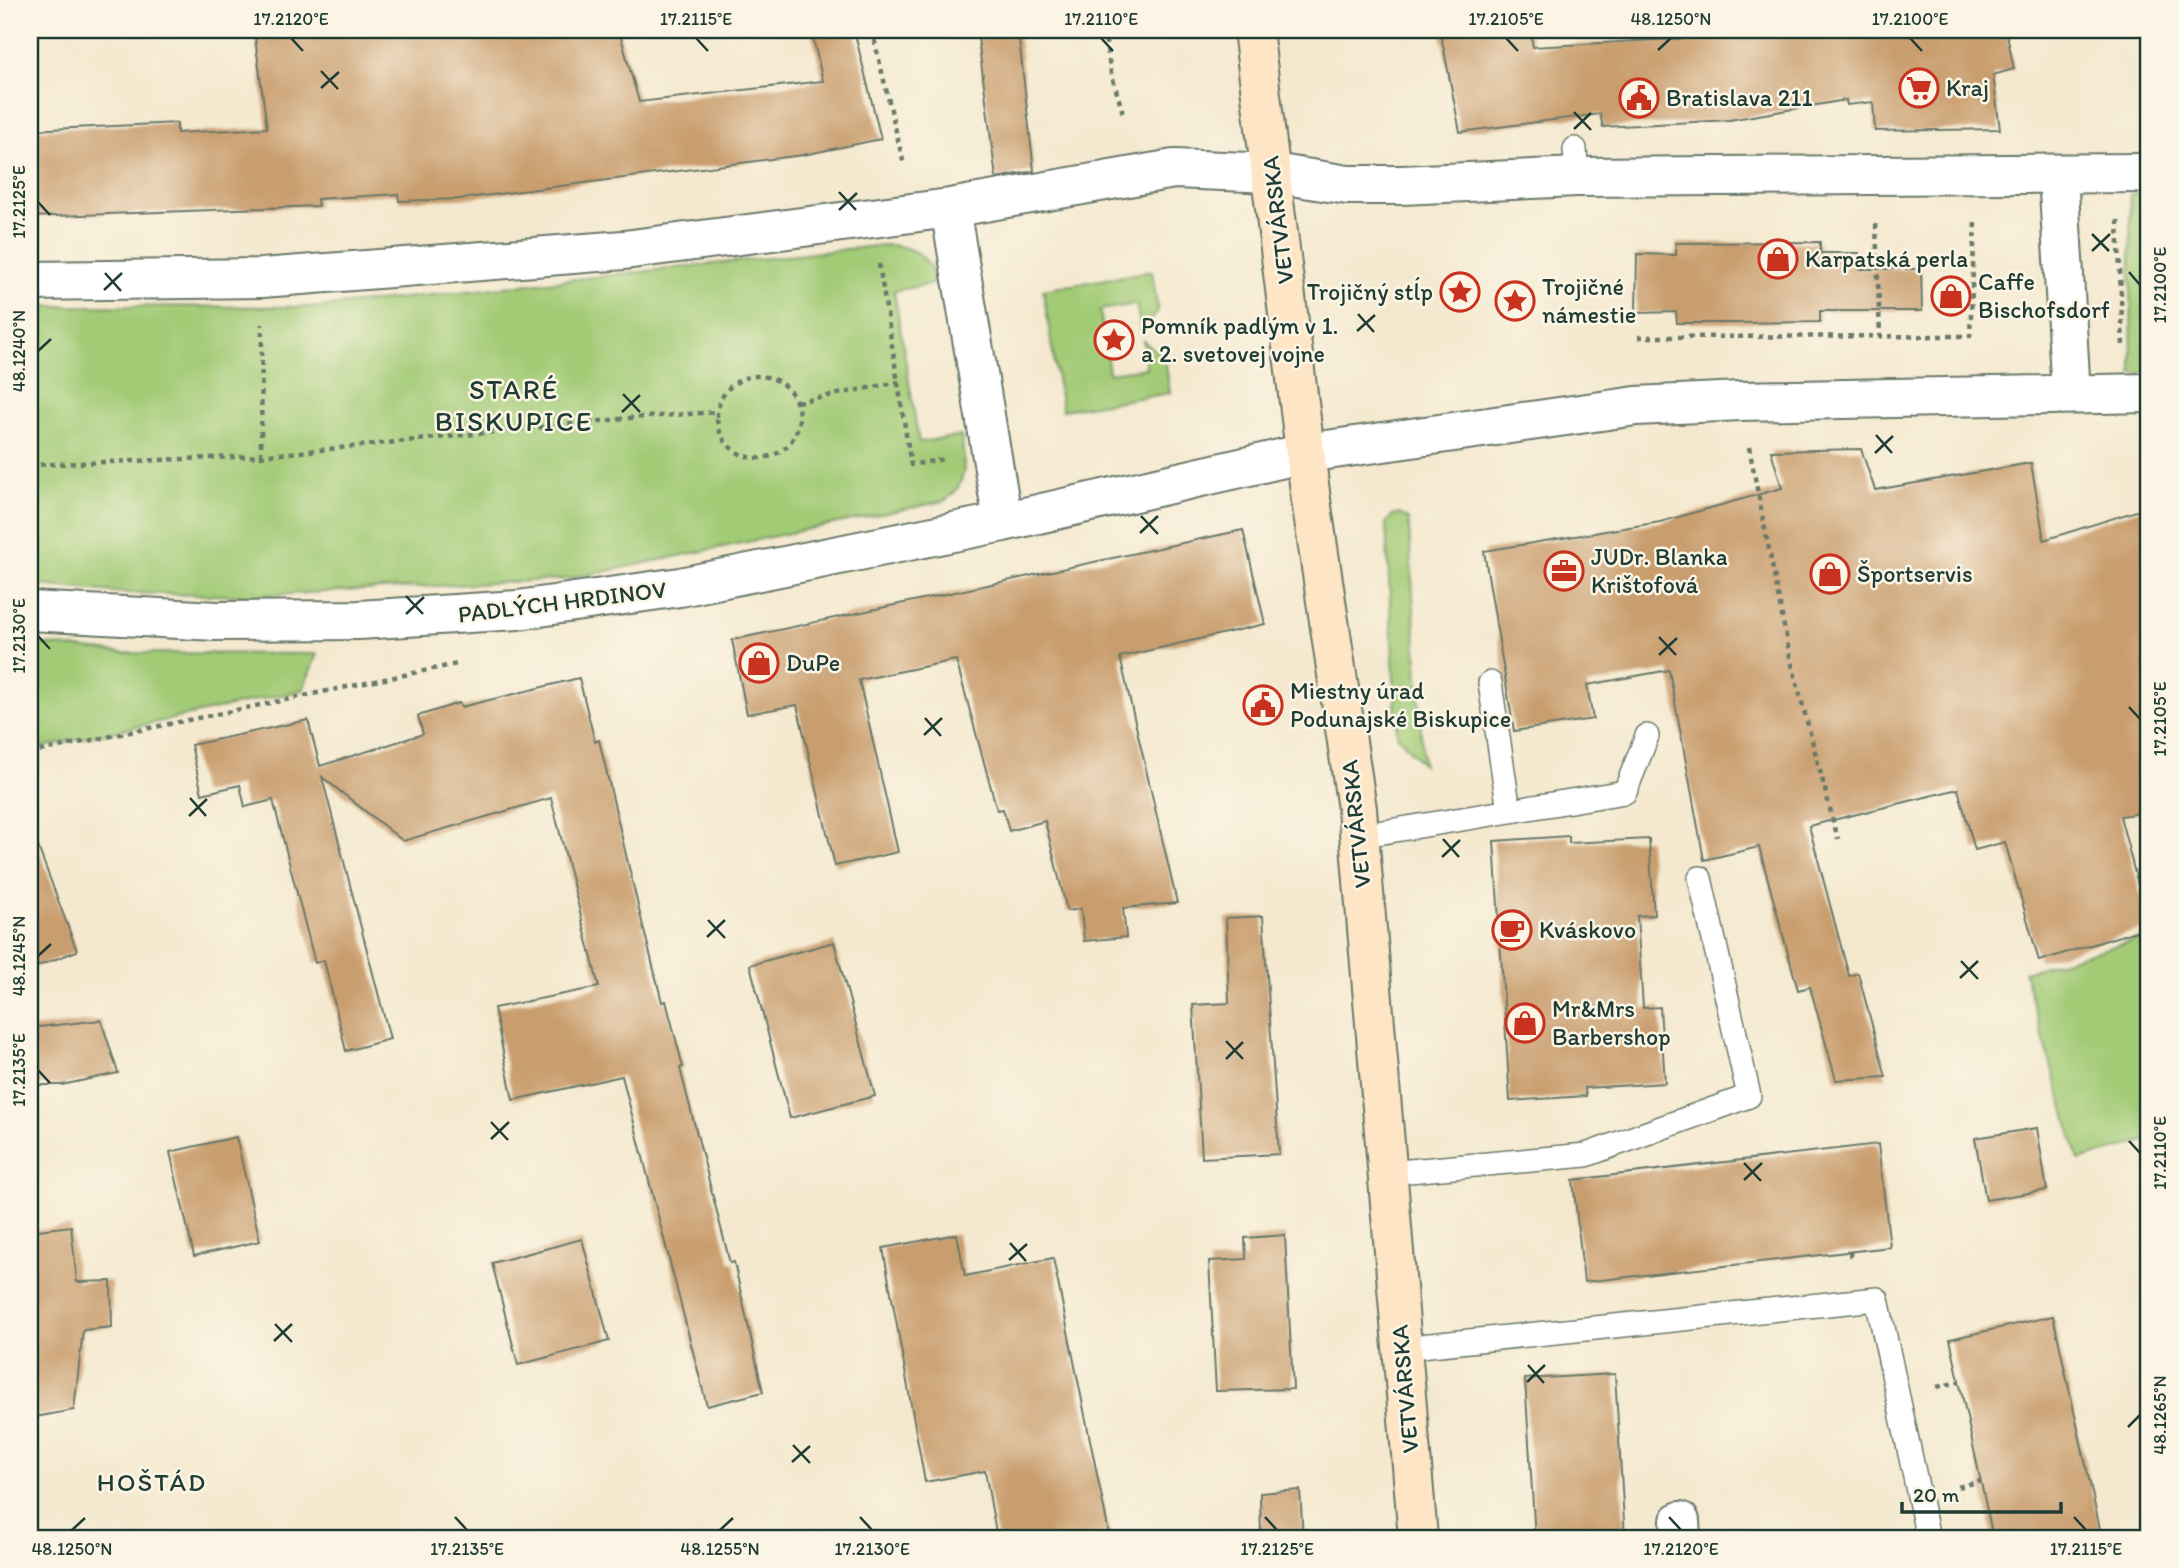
<svg xmlns="http://www.w3.org/2000/svg" width="2179" height="1568" viewBox="0 0 2179 1568" font-family="Itim,sans-serif">
<rect width="100%" height="100%" fill="#fcf5e5"/>
<filter id="ink" filterUnits="userSpaceOnUse"><feTurbulence type="fractalNoise" baseFrequency=".0143" numOctaves="2"/><feDisplacementMap in="SourceGraphic" scale="14" xChannelSelector="R" yChannelSelector="G"/><feConvolveMatrix kernelMatrix="1 2 1 2 8 2 1 2 1" color-interpolation-filters="sRGB"/></filter>
<filter id="wash" filterUnits="userSpaceOnUse"><feTurbulence type="fractalNoise" baseFrequency=".00686" numOctaves="4" result="noise"/><feDisplacementMap in="SourceGraphic" scale="28" xChannelSelector="R" yChannelSelector="G"/><feGaussianBlur stdDeviation="1.57" result="paint"/><feColorMatrix in="noise" values="0 0 0 0 0 0 0 0 0 0 0 0 0 0 0 0 0 1.4 0 .05"/><feComposite in="paint" operator="in"/></filter>
<g filter="url(#wash)">
<rect width="100%" height="100%" fill="#f4e9cf"/>
<path fill="#a2cb76" stroke="#608455" stroke-width="2" d="M 2130,194 L 2149,194 L 2149,373 L 2132,373 Z
M 885,245 C 911,245 930,255 936,283 L 894,291 L 919,442 L 961,436 C 965,461 969,485 944,501 L 568,579 L 252,596 L 125,593 L 30,584 L 30,306 L 322,307 Z
M 1152,271 L 1158,312 L 1141,330 L 1136,304 L 1100,310 L 1109,373 L 1146,368 L 1143,341 L 1165,357 L 1170,393 L 1062,410 L 1043,290 Z
M 1400,514 L 1408,519 L 1409,527 L 1423,765 L 1397,735 L 1386,523 L 1392,516 Z
M 30,643 L 124,653 L 317,654 L 303,690 L 30,750 Z
M 2146,937 L 2149,947 L 2149,1140 L 2079,1160 L 2024,972 Z"/>
<g id="blocks">
<path fill="#c99e6e" d="M 254,30 L 619,30 L 639,102 L 823,81 L 811,30 L 854,30 L 881,139 L 803,155 L 459,199 L 399,201 L 398,194 L 317,199 L 318,206 L 30,217 L 30,130 L 177,123 L 177,133 L 267,128 Z
M 977,30 L 1018,30 L 1034,171 L 996,178 Z
M 1440,30 L 1530,30 L 1533,47 L 1740,35 L 1739,30 L 2006,30 L 2014,69 L 1993,75 L 2000,129 L 1875,131 L 1873,102 L 1847,105 L 1846,100 L 1729,120 L 1603,127 L 1600,114 L 1460,132 Z
M 1820,242 L 1820,253 L 1859,253 L 1859,269 L 1921,269 L 1922,311 L 1820,311 L 1820,322 L 1734,323 L 1677,323 L 1676,312 L 1636,313 L 1637,254 L 1676,255 L 1676,243 Z
M 1861,449 L 1875,490 L 2031,463 L 2044,540 L 2149,507 L 2149,812 L 2120,816 L 2149,927 L 2039,961 L 2005,842 L 1975,850 L 1958,789 L 1809,826 L 1849,976 L 1858,973 L 1886,1077 L 1836,1080 L 1810,987 L 1798,990 L 1759,847 L 1704,860 L 1669,670 L 1587,685 L 1593,719 L 1514,731 L 1484,551 L 1660,522 L 1782,488 L 1771,451 Z
M 1243,530 L 1265,624 L 1120,657 L 1177,903 L 1123,908 L 1126,937 L 1084,941 L 1081,909 L 1067,911 L 1045,821 L 1009,831 L 1003,809 L 997,810 L 956,660 L 859,680 L 898,852 L 835,866 L 797,705 L 747,714 L 732,640 Z
M 579,678 L 595,742 L 599,740 L 639,910 L 662,1002 L 666,1001 L 683,1067 L 680,1068 L 730,1263 L 734,1262 L 763,1392 L 707,1406 L 622,1076 L 513,1100 L 494,1008 L 599,987 L 551,798 L 403,841 L 322,777 L 390,1039 L 346,1051 L 324,960 L 315,963 L 273,800 L 245,807 L 240,785 L 202,794 L 191,745 L 308,720 L 320,766 L 423,734 L 418,716 L 459,703 L 461,707 Z
M 30,836 L 34,836 L 77,951 L 30,969 Z
M 1569,836 L 1569,843 L 1649,839 L 1654,915 L 1637,916 L 1643,1008 L 1660,1007 L 1665,1083 L 1585,1088 L 1586,1096 L 1510,1101 L 1494,841 Z
M 1263,916 L 1279,1154 L 1202,1158 L 1193,1005 L 1229,1003 L 1226,918 Z
M 834,942 L 875,1096 L 790,1118 L 750,965 Z
M 101,1020 L 118,1073 L 62,1085 L 30,1085 L 30,1028 Z
M 2037,1128 L 2047,1190 L 1986,1200 L 1975,1138 Z
M 236,1137 L 260,1241 L 194,1256 L 170,1152 Z
M 1878,1144 L 1890,1247 L 1584,1282 L 1573,1180 Z
M 71,1226 L 77,1282 L 111,1281 L 112,1327 L 83,1330 L 74,1410 L 30,1418 L 30,1231 Z
M 957,1234 L 965,1276 L 1053,1258 L 1110,1538 L 997,1538 L 985,1471 L 925,1482 L 883,1248 Z
M 1285,1235 L 1293,1389 L 1216,1391 L 1209,1261 L 1246,1259 L 1245,1238 Z
M 582,1239 L 609,1341 L 518,1365 L 492,1263 Z
M 2053,1316 L 2102,1538 L 1993,1538 L 1950,1339 Z
M 1615,1374 L 1625,1538 L 1535,1538 L 1525,1379 Z
M 1300,1490 L 1303,1538 L 1261,1538 L 1260,1493 Z"/>
</g>
</g>
<g filter="url(#ink)">
<use href="#blocks" fill-opacity="0" stroke="#6a796a" stroke-width="2"/>
<g fill="none" stroke-linecap="round" stroke-linejoin="round">
<g stroke="#6a796a" stroke-width="26">
<path id="lane" d="M 1575,149 L 1577,177
M 1490,683 L 1509,811
M 1359,836 L 1625,792 L 1647,736
M 1387,1173 L 1586,1155 L 1749,1096 L 1700,878
M 1401,1348 L 1877,1299 L 1928,1538"/>
</g>
<g stroke="#6a796a" stroke-width="42">
<path id="street" d="M 2058,174 L 2071,394
M 950,208 L 1003,522
M 30,281 L 262,278 L 624,250 L 950,208 L 1174,169 L 1273,173 L 1348,185 L 1401,185 L 1577,177 L 2149,173
M 30,611 L 216,621 L 359,620 L 518,610 L 680,587 L 1003,522 L 1306,453 L 1636,406 L 1741,401 L 2149,393
M 1680,1521 L 1681,1538"/>
</g>
<g stroke="#6a796a" stroke-width="42">
<path id="secondary" d="M 1253,30 L 1311,500 L 1357,809 L 1418,1538"/>
</g>
<path stroke="#6a796a" stroke-width="4.5" stroke-dasharray="5 5" stroke-linecap="butt" d="M 872,30 L 904,165
M 1104,30 L 1111,73 L 1123,113
M 2118,220 L 2123,347
M 1876,224 L 1880,337
M 879,264 L 911,465 L 944,459
M 1638,337 L 1970,336 L 1975,222
M717 417a41 41 0 1 1 82 0a41 41 0 1 1-82 0Z
M 797,402 L 899,382
M 1749,447 L 1790,657 L 1838,839
M 261,456 L 262,324
M 30,465 L 261,456 L 630,418 L 717,412
M 30,753 L 457,664
M 1850,1252 L 1851,1261
M 1937,1387 L 1959,1382
M 1958,1487 L 1981,1481"/>
<use href="#lane" stroke="#fff" stroke-width="23"/>
<use href="#street" stroke="#fff" stroke-width="38"/>
<use href="#secondary" stroke="#fde5c5" stroke-width="38"/>
</g>
</g>
<path fill="none" stroke="#1f3d34" stroke-width="2.5" d="M 291,38 L 303,51M 696,38 L 708,51M 1101,38 L 1113,51M 1506,38 L 1518,51M 1910,38 L 1922,51M 1658,50 L 1671,38M 321,71 L 338,89M 321,88 L 339,72M 1574,112 L 1591,130M 1574,129 L 1591,113M 839,192 L 856,210M 38,202 L 50,215M 839,210 L 857,193M 2092,234 L 2109,251M 2092,251 L 2110,234M 2129,272 L 2140,285M 105,273 L 121,291M 104,290 L 122,273M 1358,314 L 1374,332M 1357,331 L 1375,315M 38,351 L 51,339M 623,394 L 640,412M 622,412 L 640,395M 1876,435 L 1892,453M 1875,453 L 1893,436M 1141,516 L 1158,534M 1140,533 L 1158,516M 406,596 L 423,614M 406,614 L 424,597M 38,636 L 50,649M 1659,637 L 1676,655M 1659,655 L 1677,638M 2129,707 L 2140,719M 925,718 L 941,736M 924,735 L 942,718M 190,798 L 206,816M 189,816 L 207,799M 1443,839 L 1459,857M 1442,857 L 1460,840M 708,920 L 725,938M 707,937 L 725,920M 38,956 L 51,944M 1961,961 L 1978,979M 1960,978 L 1978,961M 1226,1041 L 1243,1059M 1226,1059 L 1243,1042M 38,1070 L 50,1083M 491,1122 L 508,1140M 491,1139 L 509,1122M 2129,1141 L 2140,1153M 1744,1163 L 1761,1181M 1744,1180 L 1762,1163M 1010,1243 L 1026,1261M 1009,1260 L 1027,1244M 275,1324 L 292,1342M 274,1341 L 292,1324M 1528,1365 L 1544,1383M 1527,1382 L 1545,1365M 2128,1427 L 2140,1415M 793,1445 L 810,1463M 792,1462 L 810,1446M 455,1517 L 467,1530M 860,1517 L 872,1530M 1265,1517 L 1277,1530M 1669,1517 L 1681,1530M 2074,1517 L 2086,1530M 72,1530 L 85,1518M 720,1530 L 733,1518"/>
<defs>
<g id="supermarket-ring" transform="scale(2.0125)"><circle r="9.5" fill="#fcf5e5" stroke="#c8321e" stroke-width="1.5"/><path d="M-6-5.5h2.5l.6 2H6L4.5 2H-2.5L-4.4-4H-6ZM-1.5 3.2a1.3 1.3 0 1 0 .1 0ZM3 3.2a1.3 1.3 0 1 0 .1 0Z" fill="#c8321e"/></g>
<g id="civic-ring" transform="scale(2.0125)"><circle r="9.5" fill="#fcf5e5" stroke="#c8321e" stroke-width="1.5"/><path d="M-.6-6.5H3V-4.5H.6V-3L4-1V1h2V6H-6V1h2V-1L-.6-3ZM-1.2 2.5V6h2.4V2.5Z" fill="#c8321e"/></g>
<g id="shop-ring" transform="scale(2.0125)"><circle r="9.5" fill="#fcf5e5" stroke="#c8321e" stroke-width="1.5"/><path d="M-5-2.5h2.3a2.7 3.5 0 0 1 5.4 0H5L5.5 6h-11ZM-1.5-2.5h3a1.5 2.3 0 0 0-3 0Z" fill="#c8321e"/></g>
<g id="sight-ring" transform="scale(2.0125)"><circle r="9.5" fill="#fcf5e5" stroke="#c8321e" stroke-width="1.5"/><path d="M0-6L1.8-2.2L6-1.7L2.9 1.2L3.7 5.4L0 3.3L-3.7 5.4L-2.9 1.2L-6-1.7L-1.8-2.2Z" fill="#c8321e"/></g>
<g id="office-ring" transform="scale(2.0125)"><circle r="9.5" fill="#fcf5e5" stroke="#c8321e" stroke-width="1.5"/><path d="M-6-3h4V-5.5h4V-3h4V5H-6ZM-1-4.5V-3h2v-1.5ZM-6 0V1H6V0Z" fill="#c8321e"/></g>
<g id="cafe-ring" transform="scale(2.0125)"><circle r="9.5" fill="#fcf5e5" stroke="#c8321e" stroke-width="1.5"/><path d="M-5.5-4.5H6V0H3Q3 3.5 0 3.5H-2.5Q-5.5 3.5-5.5 0ZM3-3.2v2h1.7v-2ZM-6 4.5H4V6H-6Z" fill="#c8321e"/></g>
</defs>
<g fill-rule="evenodd">
<use href="#supermarket-ring" x="1919" y="88"/>
<use href="#civic-ring" x="1639" y="98"/>
<use href="#shop-ring" x="1778" y="259"/>
<use href="#sight-ring" x="1460" y="292"/>
<use href="#shop-ring" x="1951" y="296"/>
<use href="#sight-ring" x="1515" y="301"/>
<use href="#sight-ring" x="1114" y="340"/>
<use href="#office-ring" x="1564" y="571"/>
<use href="#shop-ring" x="1830" y="574"/>
<use href="#shop-ring" x="759" y="663"/>
<use href="#civic-ring" x="1263" y="705"/>
<use href="#cafe-ring" x="1512" y="930"/>
<use href="#shop-ring" x="1525" y="1023"/>
</g>
<g text-anchor="middle" stroke-width="5" stroke-linejoin="round" paint-order="stroke">
<g font-size="24" fill="#1f3d34" stroke="#fcf5e5" text-anchor="start">
<text x="1946" y="96">Kraj</text>
<text x="1666" y="106">Bratislava 211</text>
<text x="1805" y="267">Karpatská perla</text>
<text x="1978" y="290">Caffe<tspan x="1978" dy="28">Bischofsdorf</tspan></text>
<text x="1542" y="295">Trojičné<tspan x="1542" dy="28">námestie</tspan></text>
<text x="1433" y="300" text-anchor="end">Trojičný stĺp</text>
<text x="1141" y="334">Pomník padlým v 1.<tspan x="1141" dy="28">a 2. svetovej vojne</tspan></text>
<text x="1591" y="565">JUDr. Blanka<tspan x="1591" dy="28">Krištofová</tspan></text>
<text x="1857" y="582">Športservis</text>
<text x="786" y="671">DuPe</text>
<text x="1290" y="699">Miestny úrad<tspan x="1290" dy="28">Podunajské Biskupice</tspan></text>
<text x="1539" y="938">Kváskovo</text>
<text x="1552" y="1017">Mr&amp;Mrs<tspan x="1552" dy="28">Barbershop</tspan></text>
</g>
<g font-size="24" fill="#1f3d34" stroke="#fcf5e5">
<text transform="translate(1278 220) rotate(-97)" y="8">VETVÁRSKA</text>
<text transform="translate(562 602) rotate(-7)" y="8">PADLÝCH HRDINOV</text>
<text transform="translate(1356 824) rotate(-96)" y="8">VETVÁRSKA</text>
<text transform="translate(1405 1389) rotate(-95)" y="8">VETVÁRSKA</text>
</g>
<g font-size="26" letter-spacing="2" fill="#1f3d34" stroke="#fcf5e5">
<text x="152" y="1491">HOŠTÁD</text>
</g>
<g font-size="28" letter-spacing="2" fill="#1f3d34" stroke="#fcf5e5">
<text x="514" y="399">STARÉ<tspan x="514" dy="32">BISKUPICE</tspan></text>
</g>
</g>
<rect width="2179" height="1568" fill="none" stroke="#fcf5e5" stroke-width="77"/>
<path d="M1902 1502v10h159v-10" fill="none" stroke="#1f3d34" stroke-width="3.5"/>
<text x="1913" y="1502" font-size="21" fill="#1f3d34" stroke="#fcf5e5" stroke-width="5" paint-order="stroke">20 m</text>
<rect x="38" y="38" width="2102" height="1492" fill="none" stroke="#1f3d34" stroke-width="2.5"/>
<g font-size="18" text-anchor="middle" fill="#1f3d34">
<text x="291" y="25">17.2120°E</text>
<text x="696" y="25">17.2115°E</text>
<text x="1101" y="25">17.2110°E</text>
<text x="1506" y="25">17.2105°E</text>
<text x="1671" y="25">48.1250°N</text>
<text x="1910" y="25">17.2100°E</text>
<text transform="translate(19 202) rotate(-90)" y="6">17.2125°E</text>
<text transform="translate(2160 285) rotate(-90)" y="6">17.2100°E</text>
<text transform="translate(19 351) rotate(-90)" y="6">48.1240°N</text>
<text transform="translate(19 636) rotate(-90)" y="6">17.2130°E</text>
<text transform="translate(2160 719) rotate(-90)" y="6">17.2105°E</text>
<text transform="translate(19 956) rotate(-90)" y="6">48.1245°N</text>
<text transform="translate(19 1070) rotate(-90)" y="6">17.2135°E</text>
<text transform="translate(2160 1153) rotate(-90)" y="6">17.2110°E</text>
<text transform="translate(2160 1415) rotate(-90)" y="6">48.1265°N</text>
<text x="72" y="1555">48.1250°N</text>
<text x="467" y="1555">17.2135°E</text>
<text x="720" y="1555">48.1255°N</text>
<text x="872" y="1555">17.2130°E</text>
<text x="1277" y="1555">17.2125°E</text>
<text x="1681" y="1555">17.2120°E</text>
<text x="2086" y="1555">17.2115°E</text>
</g>
</svg>
